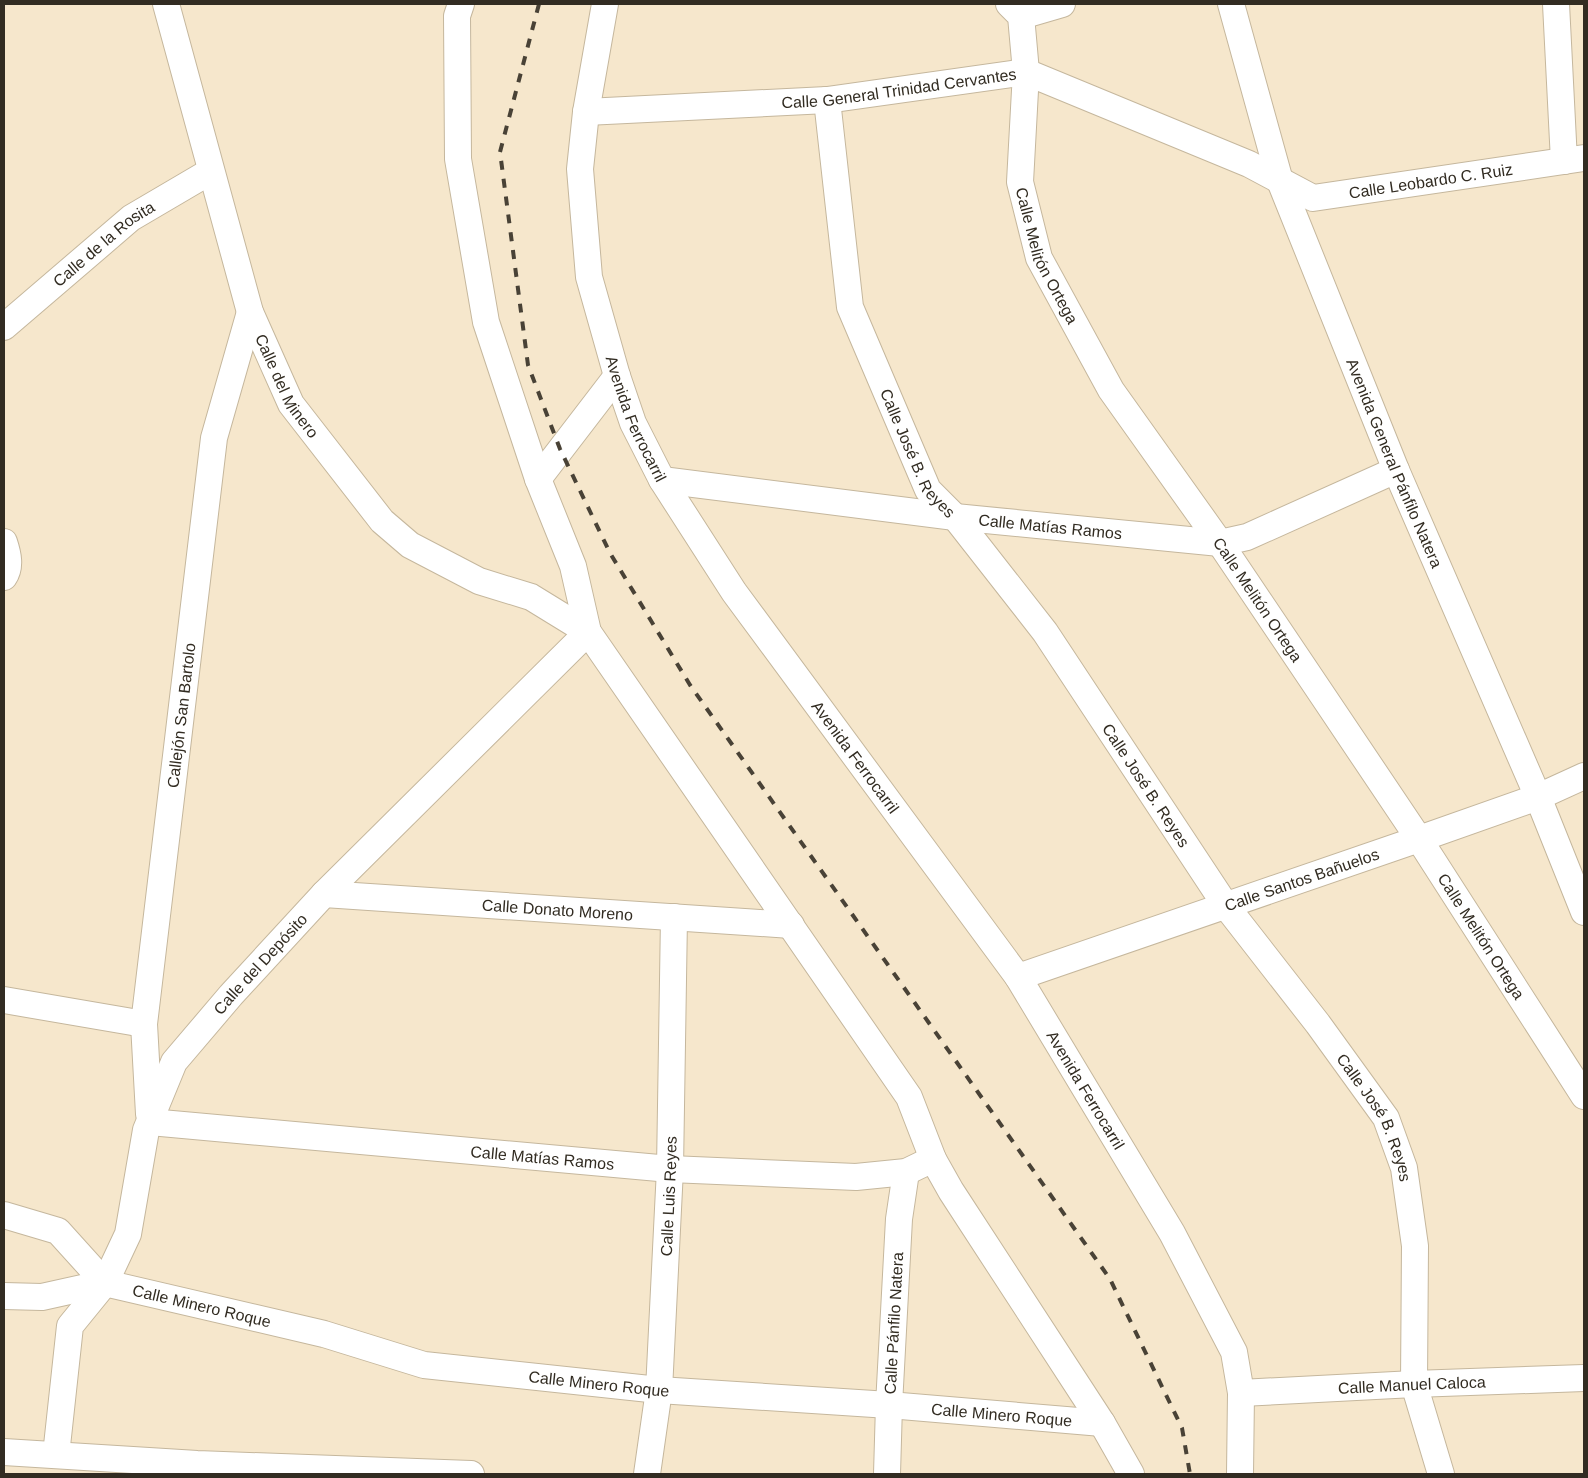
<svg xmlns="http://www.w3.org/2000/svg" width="1588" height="1478" viewBox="0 0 1588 1478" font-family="Helvetica,sans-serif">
<rect width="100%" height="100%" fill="#f6e7cc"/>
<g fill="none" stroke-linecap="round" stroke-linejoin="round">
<g stroke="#c5b79d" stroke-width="28">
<g id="minor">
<path id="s1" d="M 166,4 L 250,312 L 291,404 L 382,521 L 410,545 L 479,581 L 531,597 L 588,632"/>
<path d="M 461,4 L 457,16 L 458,159 L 486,322 L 538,479 L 573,566 L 588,632 L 909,1097 L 933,1159 L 951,1191 L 1102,1423 L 1131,1474"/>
<path id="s2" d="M 605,4 L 586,112 L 580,169 L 589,277 L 617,376 L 633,423 L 662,480 L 734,592 L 1018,977 L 1172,1233 L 1234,1352 L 1241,1393 L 1240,1474"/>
<path id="s3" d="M 1009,4 L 1021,16 L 1026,72 L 1020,182 L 1039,258 L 1111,390 L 1220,543 L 1327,702 L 1419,839 L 1584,1096"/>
<path id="s4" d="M 1231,4 L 1280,181 L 1396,470 L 1538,797 L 1584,912"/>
<path d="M 1556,4 L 1564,161"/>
<path d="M 1021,16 L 1062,4"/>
<path id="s5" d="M 827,100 L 850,307 L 928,490 L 955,517 L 1045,632 L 1226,906 L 1318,1024 L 1386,1118 L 1404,1168 L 1415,1246 L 1414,1384 L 1441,1474"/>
<path id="s6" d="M 586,112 L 827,100 L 1026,72 L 1249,164 L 1313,198 L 1584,158"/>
<path id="s7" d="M 4,327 L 131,218 L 211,171"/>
<path d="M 538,479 L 617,376"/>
<path id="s8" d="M 662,480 L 955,517 L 1220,543 L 1247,537 L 1396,470"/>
<path d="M 4,542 C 8,554 11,567 4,577"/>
<path id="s9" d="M 324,894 L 791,925"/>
<path id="s10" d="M 1018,977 L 1419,839 L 1538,797 L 1584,776"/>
<path d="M 4,1000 L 144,1024"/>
<path id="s11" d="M 149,1114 L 144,1024 L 214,438 L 250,312"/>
<path id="s12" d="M 150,1122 L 670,1169 L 856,1177 L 906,1172 L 933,1159"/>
<path d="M 4,1215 L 58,1231 L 105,1283"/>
<path id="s13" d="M 4,1296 L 42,1297 L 105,1283 L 324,1334 L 424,1365 L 659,1390 L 889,1405 L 1102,1423"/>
<path id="s14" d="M 1241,1393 L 1414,1384 L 1584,1378"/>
<path d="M 4,1452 L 197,1464 L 471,1474"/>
<path id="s15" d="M 56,1455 L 70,1326 L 105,1283 L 128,1234 L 146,1130 L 174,1062 L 231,995 L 324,894 L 588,632"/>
<path id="s16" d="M 647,1474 L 659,1390 L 670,1169 L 674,917"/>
<path id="s17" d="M 887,1474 L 889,1405 L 899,1219 L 906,1172"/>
</g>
</g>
<use href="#minor" stroke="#fff" stroke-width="26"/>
<path stroke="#494236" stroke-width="4" stroke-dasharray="9 9" stroke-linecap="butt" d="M 539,4 L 500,152 L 528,365 L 560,449 L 610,553 L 690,685 L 1110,1279 L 1182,1428 L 1190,1474"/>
</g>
<g text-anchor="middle" stroke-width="4" stroke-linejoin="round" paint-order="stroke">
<g font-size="16" fill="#322c22" stroke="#fef5e5">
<text dy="6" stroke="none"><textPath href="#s6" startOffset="314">Calle General Trinidad Cervantes</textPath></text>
<text dy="6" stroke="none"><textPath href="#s6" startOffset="875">Calle Leobardo C. Ruiz</textPath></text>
<text dy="6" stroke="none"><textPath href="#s7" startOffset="130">Calle de la Rosita</textPath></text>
<text dy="6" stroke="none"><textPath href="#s3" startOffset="262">Calle Melitón Ortega</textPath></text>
<text dy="6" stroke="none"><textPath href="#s1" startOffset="402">Calle del Minero</textPath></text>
<text dy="6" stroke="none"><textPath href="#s2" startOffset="425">Avenida Ferrocarril</textPath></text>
<text dy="6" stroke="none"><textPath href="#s5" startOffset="370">Calle José B. Reyes</textPath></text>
<text dy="6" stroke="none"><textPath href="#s4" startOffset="488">Avenida General Pánfilo Natera</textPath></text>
<text dy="6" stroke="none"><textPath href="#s8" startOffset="391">Calle Matías Ramos</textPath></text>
<text dy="6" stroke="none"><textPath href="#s3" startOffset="668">Calle Melitón Ortega</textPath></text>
<text dy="6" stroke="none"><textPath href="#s11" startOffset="401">Callejón San Bartolo</textPath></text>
<text dy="6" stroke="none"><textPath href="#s2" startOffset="830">Avenida Ferrocarril</textPath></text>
<text dy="6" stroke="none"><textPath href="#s5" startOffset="775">Calle José B. Reyes</textPath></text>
<text dy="6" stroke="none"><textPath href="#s10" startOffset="300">Calle Santos Bañuelos</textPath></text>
<text dy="6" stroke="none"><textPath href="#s9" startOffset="234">Calle Donato Moreno</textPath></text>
<text dy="6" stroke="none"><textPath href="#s3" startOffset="1072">Calle Melitón Ortega</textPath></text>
<text dy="6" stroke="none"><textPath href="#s15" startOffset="549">Calle del Depósito</textPath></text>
<text dy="6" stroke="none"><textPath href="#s2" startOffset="1235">Avenida Ferrocarril</textPath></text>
<text dy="6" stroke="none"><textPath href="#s5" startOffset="1180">Calle José B. Reyes</textPath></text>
<text dy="6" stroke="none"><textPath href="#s12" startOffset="394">Calle Matías Ramos</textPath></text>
<text dy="6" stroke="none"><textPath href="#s16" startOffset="279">Calle Luis Reyes</textPath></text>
<text dy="6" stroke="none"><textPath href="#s13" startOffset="202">Calle Minero Roque</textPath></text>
<text dy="6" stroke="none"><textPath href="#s17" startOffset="151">Calle Pánfilo Natera</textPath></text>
<text dy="6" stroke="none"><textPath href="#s13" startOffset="608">Calle Minero Roque</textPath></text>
<text dy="6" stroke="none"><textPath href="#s14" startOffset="171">Calle Manuel Caloca</textPath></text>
<text dy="6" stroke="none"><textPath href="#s13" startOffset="1012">Calle Minero Roque</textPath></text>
</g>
</g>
<rect width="1588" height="1478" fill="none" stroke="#322c22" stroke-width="10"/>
</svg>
